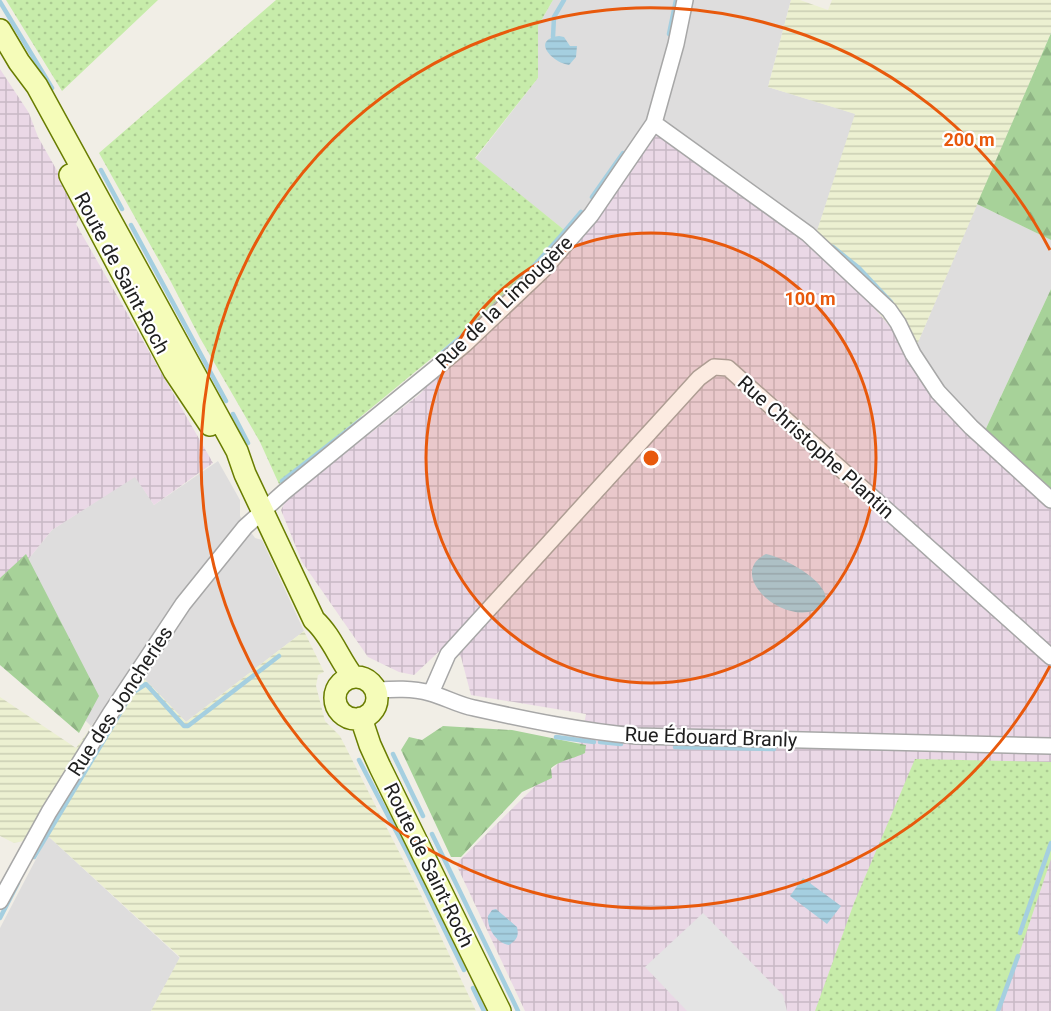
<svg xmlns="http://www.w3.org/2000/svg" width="1051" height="1011" viewBox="0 0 1051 1011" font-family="Roboto,sans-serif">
<defs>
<pattern id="industrial-grid" width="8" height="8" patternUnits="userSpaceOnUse" patternTransform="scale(1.5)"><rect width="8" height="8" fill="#ead8e6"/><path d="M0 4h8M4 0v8" fill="none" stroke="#c8b9c5"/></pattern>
<pattern id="farmland-rules" width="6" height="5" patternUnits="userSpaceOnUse" patternTransform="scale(1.5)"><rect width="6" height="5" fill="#ecf0d1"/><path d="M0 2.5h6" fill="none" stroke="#caceb3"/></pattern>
<pattern id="grass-dots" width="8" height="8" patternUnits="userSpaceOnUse" patternTransform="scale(1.5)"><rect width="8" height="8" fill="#c7ecaa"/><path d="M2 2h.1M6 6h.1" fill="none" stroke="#abca92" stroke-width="1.8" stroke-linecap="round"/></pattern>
<pattern id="forest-firs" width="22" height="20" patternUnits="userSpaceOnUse" patternTransform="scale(1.5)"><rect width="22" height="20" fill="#a7d299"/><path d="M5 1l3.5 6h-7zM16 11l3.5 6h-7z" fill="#8fb484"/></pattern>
<pattern id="water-rules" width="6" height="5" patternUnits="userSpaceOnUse" patternTransform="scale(1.5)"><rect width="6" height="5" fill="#a5cfe0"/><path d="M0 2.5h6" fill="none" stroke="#8eb1c0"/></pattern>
</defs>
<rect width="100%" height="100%" fill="#f1eee6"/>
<path fill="#dedddd" d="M 553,0 L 791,0 L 768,87 L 856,114 L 815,237 L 568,233 L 475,159 L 538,78 L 538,26 Z
M 977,204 L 1051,240 L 1051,289 L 982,437 L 913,354 Z
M 218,461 L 240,500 L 240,516 L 255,538 L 262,540 L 304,631 L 186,722 L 134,668 L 91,726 L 0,636 L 0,594 L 52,530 L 135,476 L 154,505 Z
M 48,836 L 180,958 L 151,1011 L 0,1011 L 0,928 Z"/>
<path fill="url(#industrial-grid)" d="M 0,69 L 29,113 L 38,137 L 81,213 L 76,224 L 213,463 L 154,505 L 135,477 L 52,530 L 0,594 Z
M 651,118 L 815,237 L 913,354 L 938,392 L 1051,497 L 1051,1011 L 525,1011 L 456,864 L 581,741 L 586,714 L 471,695 L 461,657 L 447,644 L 414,675 L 399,672 L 368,657 L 302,562 L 281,510 L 286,500 L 420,394 L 568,233 Z"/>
<path fill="url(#farmland-rules)" d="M 791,0 L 800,0 L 828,10 L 832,0 L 1051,0 L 1051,33 L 913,354 L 815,237 L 855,114 L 768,87 Z
M 304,631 L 324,672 L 318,675 L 316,686 L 325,721 L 340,736 L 421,895 L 476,1011 L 151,1011 L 180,957 L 48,836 L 14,843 L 0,836 L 0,697 L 76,748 L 134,668 L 186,722 Z"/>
<path fill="url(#grass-dots)" d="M 6,0 L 158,0 L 62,91 Z
M 276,0 L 553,0 L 538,26 L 538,78 L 475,158 L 568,233 L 489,311 L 279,484 L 260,442 L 200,338 L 171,282 L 99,153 Z
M 915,759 L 1051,762 L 1051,859 L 1000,1011 L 815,1011 L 854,903 Z"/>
<path fill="url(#forest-firs)" d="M 1051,33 L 1051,240 L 977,204 Z
M 1051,289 L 1051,497 L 982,437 Z
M 26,554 L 99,696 L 79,733 L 0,665 L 0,578 Z
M 443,726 L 512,730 L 586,745 L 585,753 C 573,759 561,760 551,768 L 552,778 L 522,792 L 461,857 L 451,857 L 401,750 L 409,737 L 422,740 Z"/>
<path fill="#e4e4e4" d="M 703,913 L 783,995 L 787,1011 L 687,1011 L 645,967 Z"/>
<path fill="url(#water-rules)" d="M 559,36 L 564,37 L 570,46 L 577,46 L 576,57 L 569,65 C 553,63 530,40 559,36 Z
M 766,554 C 782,557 815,575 823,590 C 826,594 826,599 825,604 C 792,634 722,576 766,554 Z
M 803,878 L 841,906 L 827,924 L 790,896 Z
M 496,909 L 517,927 C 519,936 517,940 509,945 C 496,943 487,928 488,916 L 492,910 Z"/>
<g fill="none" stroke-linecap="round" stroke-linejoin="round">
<path stroke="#a5cfe0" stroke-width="4.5" d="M 0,2 L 52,88
M 669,34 L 676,0
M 553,37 L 554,17 L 564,0
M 101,170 L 122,209
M 592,197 L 623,153
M 131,225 L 226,401
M 833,247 L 859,268 L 891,302
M 442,353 C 492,311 539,263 581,212
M 233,414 L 248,443
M 282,481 L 362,419
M 132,693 L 146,684 L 184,726 L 188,726 L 279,656
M 556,737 L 594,742
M 600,742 L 621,744
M 675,747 L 774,749
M 393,754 L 423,816
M 359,760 L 407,852 L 464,970
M 432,834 L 518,1011
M 34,857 L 126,703
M 0,918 L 18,883
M 1020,933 L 1051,843
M 473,988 L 484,1011
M 998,1011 L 1018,956"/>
<g stroke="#a7a7a7" stroke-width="18">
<path id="street" d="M 654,123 L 808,234 L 889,310 L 898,323 L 913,354 L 938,392 L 971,427 L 1051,500
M 376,690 C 394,689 412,688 430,693 C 445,697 458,705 474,708 C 528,720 581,731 636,736 L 1051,746
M 431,693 L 448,654 L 699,378 L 714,367 L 728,368 L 1051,657
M 0,901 L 49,812 L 110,714 L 183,604 L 245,527 L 284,492 L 464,345 L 543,270 L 591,215 L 654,123 L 676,44 L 685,0"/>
</g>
<g stroke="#697d01" stroke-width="24">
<path id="secondary" d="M 0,30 L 19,62 L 37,86 L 237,451 L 245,474 L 314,620 C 331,635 339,659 353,677
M 70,175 L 174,371 L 210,425
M335 698a21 21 0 1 1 42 0a21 21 0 1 1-42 0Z
M 361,718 L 370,745 L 380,767 L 500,1011"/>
</g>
<use href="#street" stroke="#fff" stroke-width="15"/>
<use href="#secondary" stroke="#f5fcb9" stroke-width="21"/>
</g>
<circle cx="651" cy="458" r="225" fill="#e8590c" fill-opacity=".12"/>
<g fill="none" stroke="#e8590c" stroke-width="3">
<circle cx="651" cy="458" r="225"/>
<path d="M1050 666A450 450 0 1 1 1050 250"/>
</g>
<g text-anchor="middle" stroke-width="4.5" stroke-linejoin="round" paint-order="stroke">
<g font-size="20" fill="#202020" stroke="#fff">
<text transform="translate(122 273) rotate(62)" y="7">Route de Saint-Roch</text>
<text transform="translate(504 302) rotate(-44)" y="7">Rue de la Limougère</text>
<text transform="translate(816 447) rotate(42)" y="7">Rue Christophe Plantin</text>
<text transform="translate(120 701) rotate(-57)" y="7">Rue des Joncheries</text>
<text transform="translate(711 737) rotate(2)" y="7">Rue Édouard Branly</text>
<text transform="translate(429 865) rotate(64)" y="7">Route de Saint-Roch</text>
</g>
</g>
<circle cx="651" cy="458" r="9" fill="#e8590c" stroke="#fff" stroke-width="3"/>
<g font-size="18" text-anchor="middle" font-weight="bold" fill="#e8590c" stroke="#fff" stroke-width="4.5" stroke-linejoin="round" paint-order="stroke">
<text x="969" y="146">200 m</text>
<text x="810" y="305">100 m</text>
</g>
</svg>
